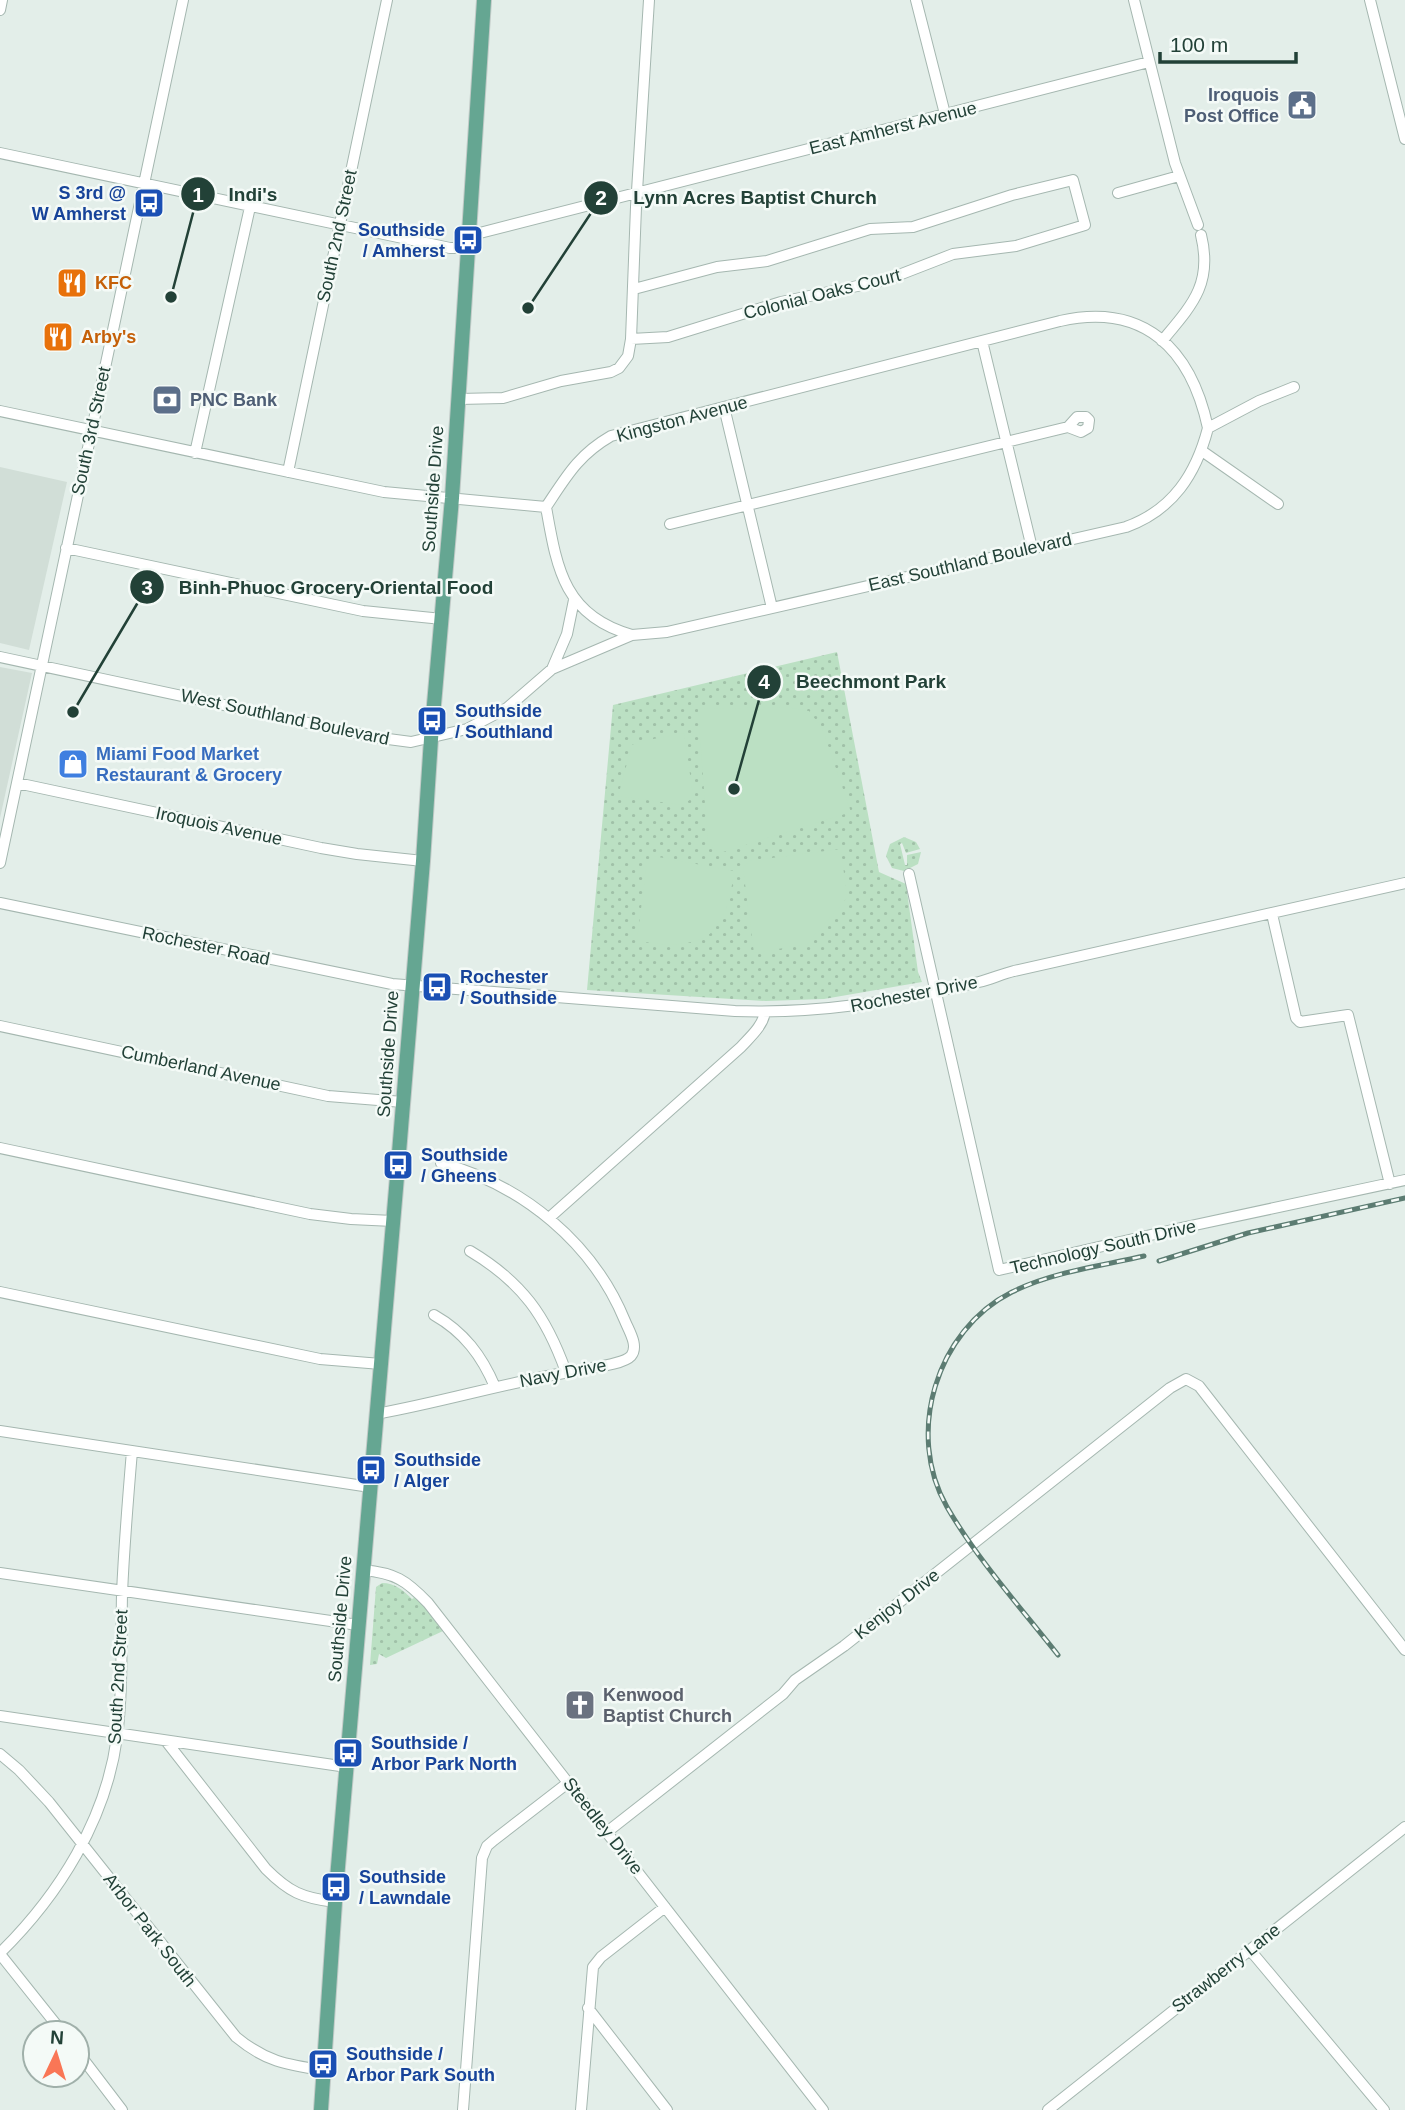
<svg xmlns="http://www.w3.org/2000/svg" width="1405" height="2110" viewBox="0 0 1405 2110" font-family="Helvetica,sans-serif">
<defs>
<pattern id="grass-dots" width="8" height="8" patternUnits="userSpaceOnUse" patternTransform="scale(1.75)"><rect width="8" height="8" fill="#bbe0c3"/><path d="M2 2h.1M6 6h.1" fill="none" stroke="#a0c1a8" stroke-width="1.8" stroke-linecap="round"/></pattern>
</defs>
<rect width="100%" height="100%" fill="#e3eee9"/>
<path fill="#d1ded7" d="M 0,467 L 67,482 L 29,650 L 0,643 Z
M 0,667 L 32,673 L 0,818 Z"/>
<path fill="url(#grass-dots)" d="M 837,652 L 879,872 L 906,884 L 918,972 L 922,982 L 824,999 L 766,1001 L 587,990 L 613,705 Z
M 904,837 L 916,842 L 920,849 L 906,853 L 902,843 L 900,844 L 905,865 L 907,865 L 907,855 L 921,852 L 918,864 L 904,871 L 892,868 L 886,856 L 890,844 Z
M 387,1580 C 413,1585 427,1612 443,1631 L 386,1658 L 379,1654 L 377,1664 L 370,1665 L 376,1587 L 382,1583 C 395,1583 403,1590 412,1599 L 414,1598 L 404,1588 Z"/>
<path fill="#bbe0c3" d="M 786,707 L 809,711 L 822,728 L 851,812 L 720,853 L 708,844 L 698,709 Z
M 684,733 L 693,795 L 691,799 L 682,805 L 618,796 L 632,745 L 638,742 Z
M 841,849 L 847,898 L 807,944 L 754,953 L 743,868 L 749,861 Z
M 653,856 L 734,871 C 732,883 731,897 726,909 C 722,916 715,931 707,936 C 687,947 658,946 637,940 L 647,862 Z"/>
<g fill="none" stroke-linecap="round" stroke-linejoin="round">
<g stroke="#a5b7b0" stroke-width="12">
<path id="minor" d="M 916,0 L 945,114
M 1134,0 L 1175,163 L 1198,225
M 1370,0 L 1405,139
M 0,10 L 2,0
M 0,153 L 450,248 L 467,248
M 1118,193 L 1179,176
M 468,236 L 1149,62
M 631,339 L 636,207 L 649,0
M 982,341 L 1032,548
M 1162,341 C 1192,305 1213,284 1201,235
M 459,399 L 503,398 L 561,381 L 611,372 L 619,368 L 628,356 L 631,339 L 668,337 L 781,302 L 886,280 L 953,254 L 1016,246 L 1085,225 L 1073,180 L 1012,195 L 913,227 L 870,229 L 767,261 L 717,267 L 634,289
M 724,407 L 772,608
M 0,411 L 384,492 L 546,507 C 566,477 578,455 611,436 L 1060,321 C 1144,302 1191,349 1208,428
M 1202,451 L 1278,504
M 195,453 L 250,207
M 288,472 L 387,0
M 546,507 C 557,569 564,616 632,635
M 670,524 L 1068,427 L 1081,432 L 1088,428 L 1089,420 L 1086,417 L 1077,417 L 1068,427
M 66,548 L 363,611 L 442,619
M 0,657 L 373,737 L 411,742 L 467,729 L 507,708 L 552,669 L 632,635 L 667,632 L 1126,527 C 1173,510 1196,474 1208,428 L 1259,401 L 1294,387
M 552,669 L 567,634 L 574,600
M 17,783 L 321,848 L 357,854 L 423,861
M 0,863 L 183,0
M 909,874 L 999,1270 L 1181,1228 L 1405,1180
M 0,903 L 392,984 L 735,1011 C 818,1014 898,1001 979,982 C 991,979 1002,974 1014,971 L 1405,883
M 1272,914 L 1296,1018 L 1300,1022 L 1348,1015 L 1390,1184
M 0,1026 L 328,1096 L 403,1102
M 0,1148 L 310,1214 L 351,1219 L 393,1221
M 549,1218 L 741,1047 C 750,1037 763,1026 765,1012
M 470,1251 C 522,1282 546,1316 566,1372
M 0,1292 L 320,1359 L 381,1364
M 434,1315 C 464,1332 482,1356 495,1387
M 376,1414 C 443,1402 508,1382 575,1371 C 587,1368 623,1365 631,1356 C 639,1346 629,1331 625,1321 C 593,1243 523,1185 441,1163
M 0,1431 L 370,1487
M 363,1570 C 395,1573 406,1580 428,1603 L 823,2110
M 0,1573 L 358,1625
M 0,1716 L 347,1767
M 166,1741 L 266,1869 C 289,1892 302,1898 335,1902
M 0,1754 L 19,1770 L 49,1802 L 236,2037 C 265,2061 286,2065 323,2070
M 607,1832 L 783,1694 L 795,1680 L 844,1646 L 1170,1388 L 1186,1379 L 1199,1386 L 1405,1650
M 1250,1950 L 1384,2110
M 0,1953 C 59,1895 106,1820 117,1737 C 123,1690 121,1641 122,1594 C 124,1546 128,1498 132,1451
M 0,1954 L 63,2033
M 588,2008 L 667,2110
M 77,2051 L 122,2110
M 463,2110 L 482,1858 L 487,1846 L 494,1840 L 569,1782
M 581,2110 L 593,1967 L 601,1957 L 665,1907
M 1048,2110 L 1405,1827"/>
</g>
<g stroke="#c1cac7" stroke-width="16">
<path id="major" d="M 321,2110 L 335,1902 L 398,1165 L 423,861 L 431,739 L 452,498 L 484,0"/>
</g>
<use href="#minor" stroke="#fff" stroke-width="10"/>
<use href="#major" stroke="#65a692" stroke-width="14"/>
<g stroke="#5c7c72" stroke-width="5">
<path id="rail" d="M 1159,1261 L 1248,1233 L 1405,1198
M 1058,1655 C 1021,1608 977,1559 947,1507 C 905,1434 936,1330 1012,1292 C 1052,1272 1101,1266 1144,1256"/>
</g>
<use href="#rail" stroke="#f4faf7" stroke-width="2.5" stroke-dasharray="8" stroke-linecap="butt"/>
</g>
<defs>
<g id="civic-square" transform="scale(1.575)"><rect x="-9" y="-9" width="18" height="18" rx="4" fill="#5c6f8a" stroke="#f4faf7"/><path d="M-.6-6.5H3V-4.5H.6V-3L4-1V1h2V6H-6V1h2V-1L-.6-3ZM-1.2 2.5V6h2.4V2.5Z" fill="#fff"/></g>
<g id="bus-square" transform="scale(1.575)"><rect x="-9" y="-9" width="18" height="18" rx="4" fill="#1a4fb4" stroke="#f4faf7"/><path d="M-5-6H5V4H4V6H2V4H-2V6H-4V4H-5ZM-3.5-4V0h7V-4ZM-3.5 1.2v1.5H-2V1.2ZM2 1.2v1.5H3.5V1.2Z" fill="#fff"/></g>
<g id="restaurant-square" transform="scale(1.575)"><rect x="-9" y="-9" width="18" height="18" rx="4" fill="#e8710a" stroke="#f4faf7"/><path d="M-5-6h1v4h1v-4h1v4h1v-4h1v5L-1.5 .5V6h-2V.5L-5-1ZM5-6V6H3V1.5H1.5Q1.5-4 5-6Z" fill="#fff"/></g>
<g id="bank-square" transform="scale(1.575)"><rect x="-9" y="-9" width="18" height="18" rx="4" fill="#5c6f8a" stroke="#f4faf7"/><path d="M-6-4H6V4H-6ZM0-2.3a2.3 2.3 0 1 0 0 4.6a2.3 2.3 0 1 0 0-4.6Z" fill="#fff"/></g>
<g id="shop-square" transform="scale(1.575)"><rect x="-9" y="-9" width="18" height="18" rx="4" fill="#3f7fe0" stroke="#f4faf7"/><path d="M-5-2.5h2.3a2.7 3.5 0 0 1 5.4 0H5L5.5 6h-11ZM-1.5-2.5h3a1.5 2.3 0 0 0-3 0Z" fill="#fff"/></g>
<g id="church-square" transform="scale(1.575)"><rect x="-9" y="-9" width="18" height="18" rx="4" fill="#6b7280" stroke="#f4faf7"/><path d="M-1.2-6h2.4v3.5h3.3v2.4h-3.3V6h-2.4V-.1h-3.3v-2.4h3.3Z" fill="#fff"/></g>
</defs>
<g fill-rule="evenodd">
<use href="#civic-square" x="1302" y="105"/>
<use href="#bus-square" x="149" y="203"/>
<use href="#bus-square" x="468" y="240"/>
<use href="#restaurant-square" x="72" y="283"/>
<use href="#restaurant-square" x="58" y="337"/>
<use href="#bank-square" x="167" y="400"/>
<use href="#bus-square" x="432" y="721"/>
<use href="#shop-square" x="73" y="764"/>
<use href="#bus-square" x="437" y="987"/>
<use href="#bus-square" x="398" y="1165"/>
<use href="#bus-square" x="371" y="1470"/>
<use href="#church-square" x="580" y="1705"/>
<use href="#bus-square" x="348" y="1753"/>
<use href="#bus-square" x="336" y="1887"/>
<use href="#bus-square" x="323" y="2064"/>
</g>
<g text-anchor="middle" stroke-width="5" stroke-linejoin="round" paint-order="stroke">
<g font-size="18" font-weight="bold" fill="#4e5e75" stroke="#f4faf7" text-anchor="end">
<text x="1279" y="101">Iroquois<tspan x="1279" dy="21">Post Office</tspan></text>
<text x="190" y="406" text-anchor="start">PNC Bank</text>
</g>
<g font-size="18" fill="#224137" stroke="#f4faf7">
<text transform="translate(893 128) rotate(-14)" y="6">East Amherst Avenue</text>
<text transform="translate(337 236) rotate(-78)" y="6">South 2nd Street</text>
<text transform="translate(822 294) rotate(-14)" y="6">Colonial Oaks Court</text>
<text transform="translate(682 419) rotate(-15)" y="6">Kingston Avenue</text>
<text transform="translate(91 431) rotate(-78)" y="6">South 3rd Street</text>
<text transform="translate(433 489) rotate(-86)" y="6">Southside Drive</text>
<text transform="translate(970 562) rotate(-13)" y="6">East Southland Boulevard</text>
<text transform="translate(285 717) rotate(12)" y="6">West Southland Boulevard</text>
<text transform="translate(219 826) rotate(12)" y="6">Iroquois Avenue</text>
<text transform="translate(206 946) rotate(12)" y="6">Rochester Road</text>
<text transform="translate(914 994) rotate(-11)" y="6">Rochester Drive</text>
<text transform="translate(388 1054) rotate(-86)" y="6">Southside Drive</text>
<text transform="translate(201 1068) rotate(12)" y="6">Cumberland Avenue</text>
<text transform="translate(1103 1247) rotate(-13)" y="6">Technology South Drive</text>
<text transform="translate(563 1373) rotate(-11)" y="6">Navy Drive</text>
<text transform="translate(897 1604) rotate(-38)" y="6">Kenjoy Drive</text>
<text transform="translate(340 1619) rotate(-85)" y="6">Southside Drive</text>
<text transform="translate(118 1677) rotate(-87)" y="6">South 2nd Street</text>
<text transform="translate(603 1826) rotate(52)" y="6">Steedley Drive</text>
<text transform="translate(150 1930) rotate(52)" y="6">Arbor Park South</text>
<text transform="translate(1226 1968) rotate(-38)" y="6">Strawberry Lane</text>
</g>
<g font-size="18" font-weight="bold" fill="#164399" stroke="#f4faf7" text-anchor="start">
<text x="126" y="199" text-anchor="end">S 3rd @<tspan x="126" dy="21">W Amherst</tspan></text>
<text x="445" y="236" text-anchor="end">Southside<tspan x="445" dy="21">/ Amherst</tspan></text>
<text x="455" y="717">Southside<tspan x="455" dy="21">/ Southland</tspan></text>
<text x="460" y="983">Rochester<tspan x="460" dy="21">/ Southside</tspan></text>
<text x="421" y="1161">Southside<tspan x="421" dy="21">/ Gheens</tspan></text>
<text x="394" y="1466">Southside<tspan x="394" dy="21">/ Alger</tspan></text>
<text x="371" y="1749">Southside /<tspan x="371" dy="21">Arbor Park North</tspan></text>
<text x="359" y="1883">Southside<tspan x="359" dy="21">/ Lawndale</tspan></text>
<text x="346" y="2060">Southside /<tspan x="346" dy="21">Arbor Park South</tspan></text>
</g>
<g font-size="18" font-weight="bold" fill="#c56008" stroke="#f4faf7" text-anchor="start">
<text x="95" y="289">KFC</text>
<text x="81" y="343">Arby's</text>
</g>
<g font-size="18" font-weight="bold" fill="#366cbe" stroke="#f4faf7" text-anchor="start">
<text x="96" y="760">Miami Food Market<tspan x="96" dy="21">Restaurant &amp; Grocery</tspan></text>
</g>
<g font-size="18" font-weight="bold" fill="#5b616d" stroke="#f4faf7" text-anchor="start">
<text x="603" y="1701">Kenwood<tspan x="603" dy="21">Baptist Church</tspan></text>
</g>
</g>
<path fill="none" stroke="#224137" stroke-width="2.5" d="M171 297L198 194M528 308L601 198M73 712L147 587M734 789L764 682"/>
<g fill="#224137" stroke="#f4faf7" stroke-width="2.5">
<circle cx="171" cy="297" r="7"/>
<circle cx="528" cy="308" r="7"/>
<circle cx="73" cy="712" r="7"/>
<circle cx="734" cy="789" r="7"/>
<circle cx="198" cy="194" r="18"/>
<circle cx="601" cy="198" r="18"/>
<circle cx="147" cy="587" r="18"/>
<circle cx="764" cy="682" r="18"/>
</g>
<g font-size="21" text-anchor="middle" font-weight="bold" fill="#fff">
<text x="198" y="202">1</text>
<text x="601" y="205">2</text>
<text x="147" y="595">3</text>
<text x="764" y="689">4</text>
</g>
<g font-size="19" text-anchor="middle" font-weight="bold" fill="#224137" stroke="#f4faf7" stroke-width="5" stroke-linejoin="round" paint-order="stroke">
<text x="253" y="201">Indi's</text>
<text x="755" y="204">Lynn Acres Baptist Church</text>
<text x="336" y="594">Binh-Phuoc Grocery-Oriental Food</text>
<text x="871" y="688">Beechmont Park</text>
</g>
<g transform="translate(56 2054) rotate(4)"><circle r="33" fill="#f4faf7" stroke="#a0b0aa" stroke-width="2"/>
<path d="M0-5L12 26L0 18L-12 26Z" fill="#f97656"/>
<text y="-10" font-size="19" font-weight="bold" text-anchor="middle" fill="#224137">N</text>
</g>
<path d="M1160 52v10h136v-10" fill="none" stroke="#224137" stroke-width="3.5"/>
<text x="1170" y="52" font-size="21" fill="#224137" stroke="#f4faf7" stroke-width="5" paint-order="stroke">100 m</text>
</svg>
